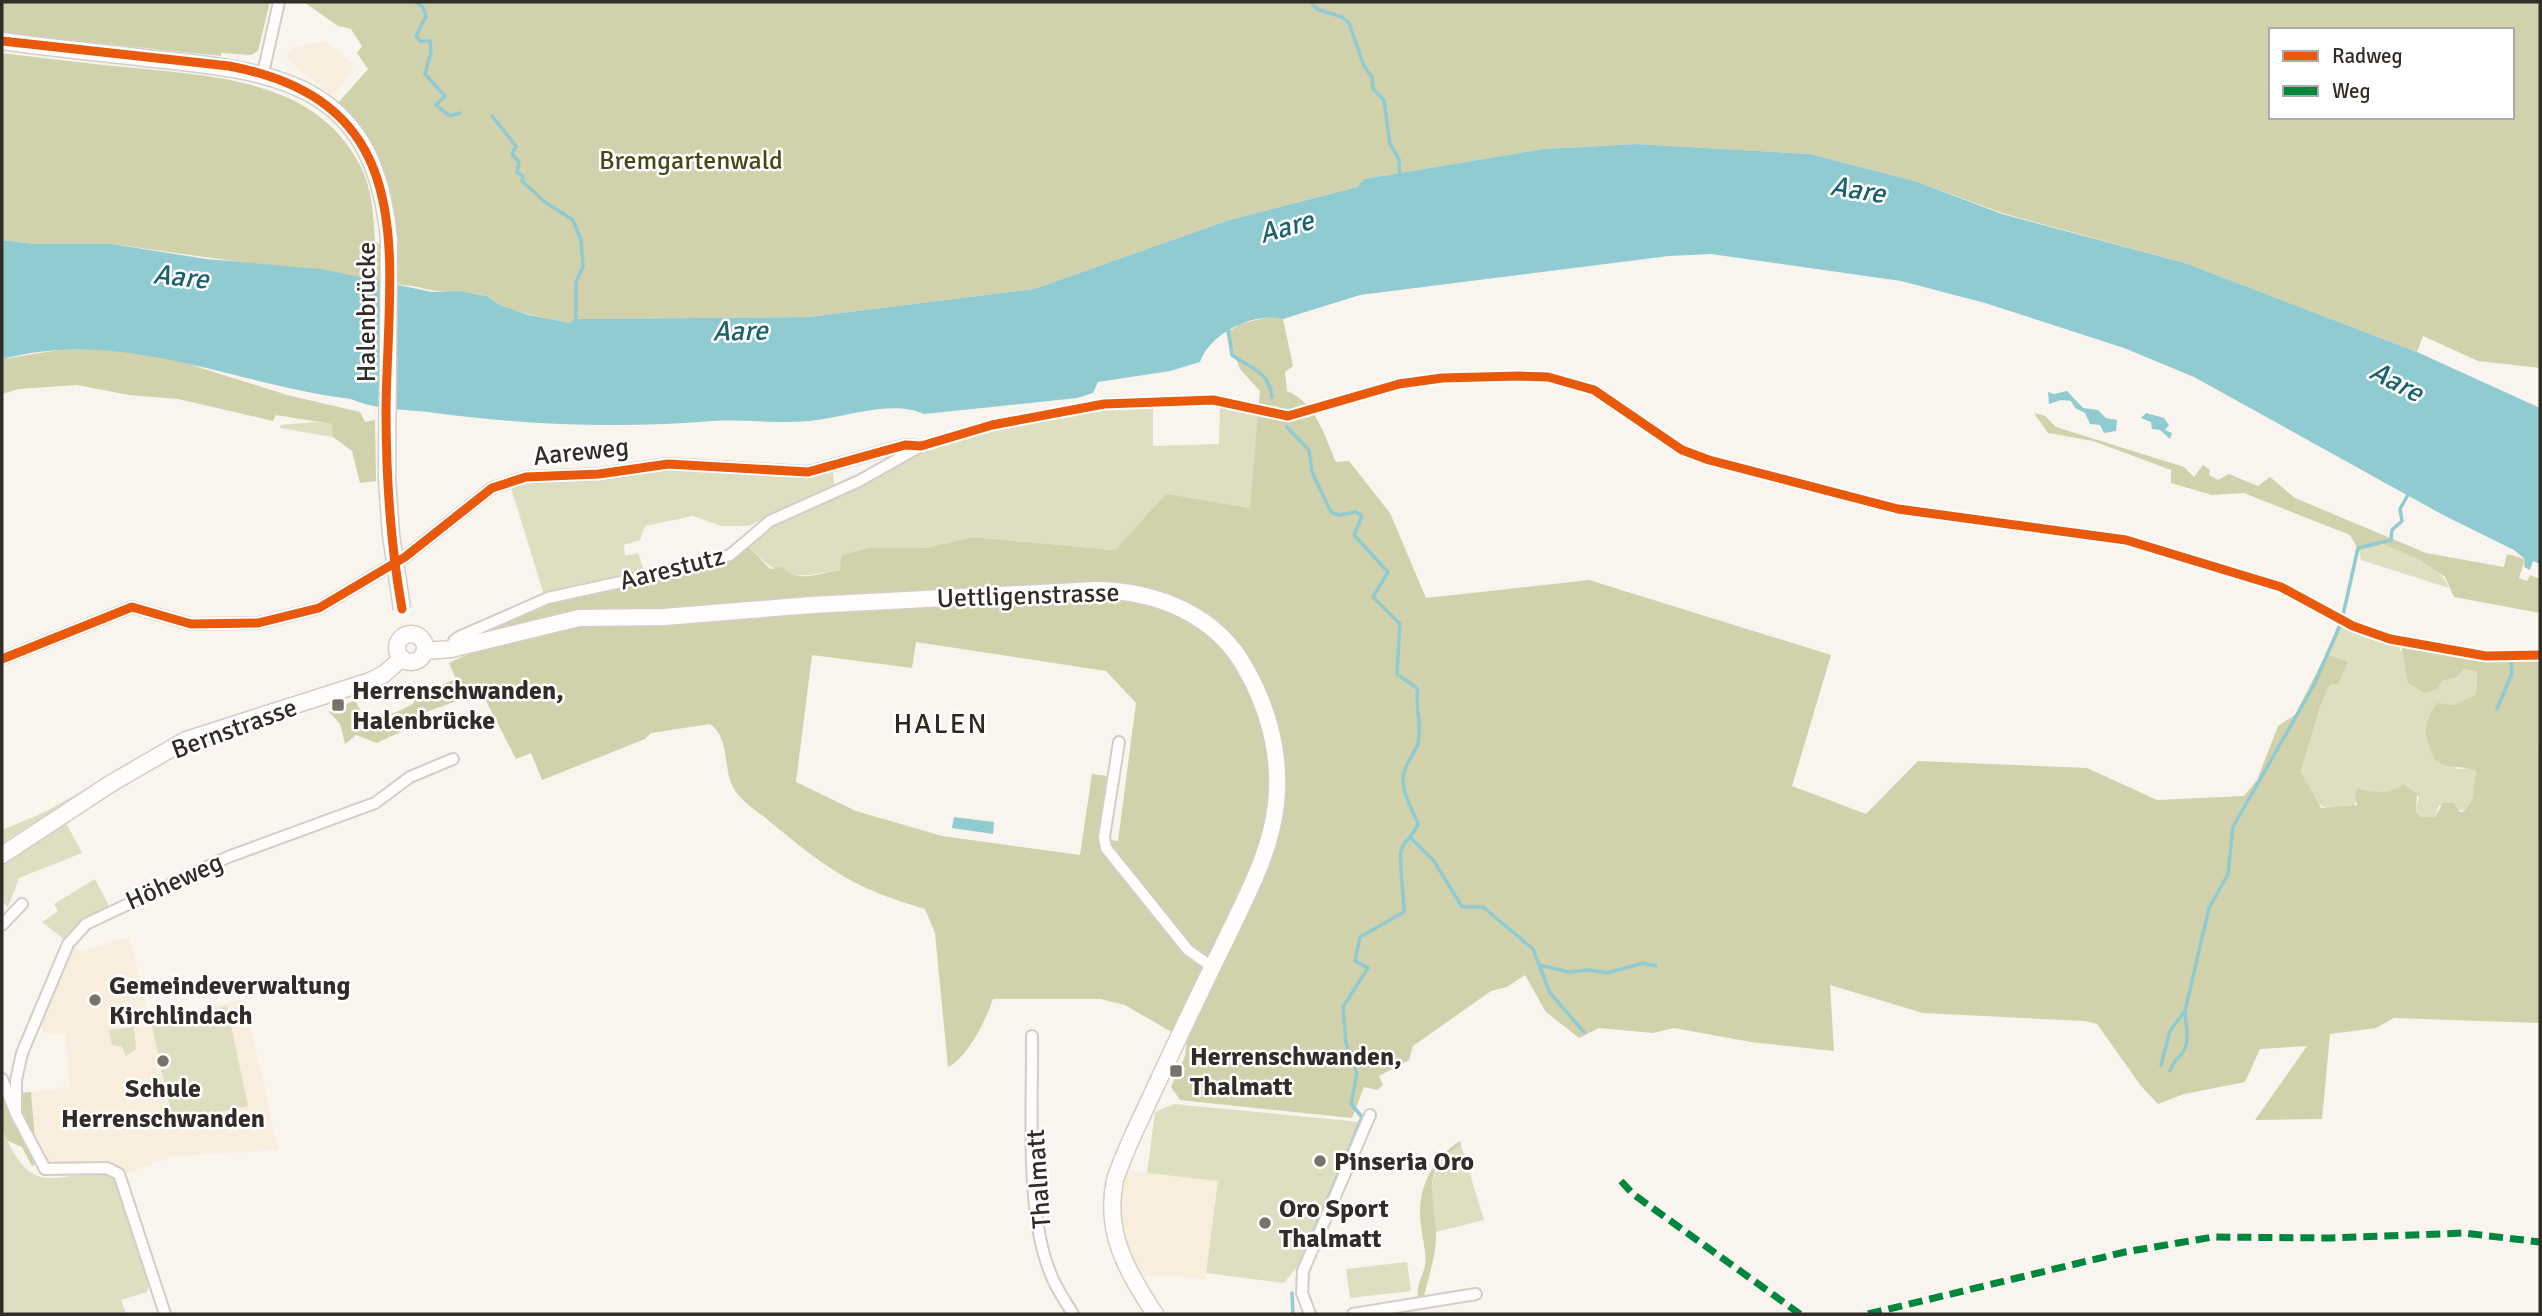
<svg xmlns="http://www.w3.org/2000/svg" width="2542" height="1316" viewBox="0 0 2542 1316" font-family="Signika,sans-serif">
<rect width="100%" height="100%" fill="#f9f4ed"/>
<path fill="#f9eede" d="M 326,41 L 354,65 L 333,97 L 287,59 L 287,53 L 294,47 Z
M 130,937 L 149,1021 L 245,999 L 278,1150 L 174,1156 L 127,1173 L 106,1164 L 49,1167 L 34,1137 L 31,1092 L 70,1087 L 65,1035 L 44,1033 L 40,1015 L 72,945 L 80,951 Z
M 1125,1170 L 1218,1181 L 1205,1280 L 1164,1275 L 1141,1277 L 1124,1246 L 1118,1204 Z"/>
<path fill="#dedfc1" d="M 1220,402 L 1259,412 L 1251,508 L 1166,495 L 1115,550 L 973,537 L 925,548 L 868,548 L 841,555 L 840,570 C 794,578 783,582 749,547 L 768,525 L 940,442 L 1009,425 L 1153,403 L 1153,446 L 1219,444 Z
M 315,422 L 333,424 L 333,437 L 280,428 L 281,425 Z
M 650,467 L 832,468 L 835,488 L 748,526 L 721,526 L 693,516 L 645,526 L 640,540 L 624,545 L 625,556 L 638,553 L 645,574 L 544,595 L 511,488 L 526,480 Z
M 2383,544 C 2406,553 2440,563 2449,588 L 2361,560 L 2359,551 Z
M 2339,623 L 2401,644 L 2400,650 L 2442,681 L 2457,677 L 2465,669 L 2477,672 L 2476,694 L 2454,705 L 2456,769 L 2471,768 L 2477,775 L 2473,798 L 2465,811 L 2439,805 L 2435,817 L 2421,817 L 2416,810 L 2419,797 L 2403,784 C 2393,792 2373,797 2362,789 L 2354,806 C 2313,810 2319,808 2301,773 L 2321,704 L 2330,685 L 2338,684 L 2347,662 L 2326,654 Z
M 105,778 L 2,843 L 2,830 L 45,812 Z
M 65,821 L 82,853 L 19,878 L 8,907 L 2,901 L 2,866 Z
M 95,879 L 109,906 L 86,919 L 66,941 L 42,922 L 58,911 L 54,904 Z
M 227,1006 L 248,1106 L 173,1122 L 151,1022 Z
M 134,1027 L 136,1049 L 126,1056 L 122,1047 L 112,1045 L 109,1030 Z
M 1174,1104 L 1360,1122 L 1299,1265 L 1284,1283 L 1206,1273 L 1218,1181 L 1147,1173 L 1155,1112 Z
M 2,1130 C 9,1143 17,1163 30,1172 C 54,1189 92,1163 117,1179 L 149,1283 L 147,1292 L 121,1300 L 126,1314 L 2,1314 Z
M 1461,1145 L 1484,1220 L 1436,1232 C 1431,1195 1424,1167 1461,1145 Z
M 1407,1262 L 1411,1291 L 1350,1298 L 1346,1269 Z"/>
<path fill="#d1d2ac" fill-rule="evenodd" d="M 2,2 L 270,2 L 258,51 L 251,55 L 221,53 L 221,56 L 2,33 Z
M 304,2 L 2540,2 L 2540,368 L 2478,361 L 2423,336 L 2417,352 L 2185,263 L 2002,213 L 1915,181 L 1810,154 L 1636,144 L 1543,149 L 1364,179 L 1357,187 L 1229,220 L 1034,289 L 808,317 L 575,319 L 570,323 C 549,319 527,315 507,308 C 498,305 492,297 483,295 C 461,290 439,294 418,287 L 112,244 L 36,244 L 2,240 L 2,53 C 46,58 90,64 135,68 C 218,77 316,80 360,165 C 373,190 373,216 375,241 L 380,245 L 395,246 C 399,233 396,221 394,208 C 387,164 369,133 338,103 L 368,69 L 357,53 L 362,46 L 351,29 L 338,26 ZM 2271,30 L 2512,30 L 2512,117 L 2271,117 Z
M 1272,316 L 1283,319 L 1293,366 L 1285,372 L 1287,391 C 1316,403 1324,435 1336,462 L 1349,461 L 1390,513 L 1426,598 L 1589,580 L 1831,655 L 1792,786 L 1866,814 L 1918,761 L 2087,768 L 2157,800 L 2244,796 L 2257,780 L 2278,726 L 2295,715 L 2326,654 L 2348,662 L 2338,684 L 2330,685 L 2321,704 L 2301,772 L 2321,808 L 2357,805 L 2355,794 L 2358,788 C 2372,793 2389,795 2403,784 L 2417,794 L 2416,811 L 2421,817 L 2435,817 L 2443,803 L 2454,803 L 2460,812 L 2465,811 L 2473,798 L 2476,772 C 2462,763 2451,772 2435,760 C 2424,735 2421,727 2437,703 L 2454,705 L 2476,694 L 2477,672 L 2465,669 L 2457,677 L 2442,681 L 2437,689 L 2425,693 L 2408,683 L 2401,644 L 2497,659 L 2540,658 L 2540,1023 L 2394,1018 L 2376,1028 L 2330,1034 L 2322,1119 L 2255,1120 L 2307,1046 L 2260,1049 L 2245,1082 L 2184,1094 L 2158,1104 L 2141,1086 L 2097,1024 L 2085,1021 L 1923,1013 L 1830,985 L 1834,1051 L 1751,1042 L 1674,1028 L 1653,1033 L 1599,1028 L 1579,1038 L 1546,1012 L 1525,975 L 1507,987 L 1491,991 L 1413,1046 L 1409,1060 L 1379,1076 L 1383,1085 L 1377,1090 L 1364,1087 L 1352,1118 L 1180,1100 L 1171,1087 L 1185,1056 L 1187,1041 L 1125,1005 L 1100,999 L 993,999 C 986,1020 968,1057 948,1067 L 935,933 L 925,909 C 852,888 826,868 768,820 C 757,811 740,801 733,787 C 723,768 730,738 710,724 L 651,733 L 645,739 L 542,780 L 531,753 L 516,759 L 484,697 L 468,697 L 415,716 L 417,729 L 404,730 L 377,743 L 356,735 L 345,744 L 340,724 L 329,712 L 355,700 L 365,719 C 382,718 400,712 414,703 L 413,696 L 456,679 L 449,663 L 466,655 L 459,641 C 497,625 535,607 574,596 C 625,581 709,580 749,547 L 770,569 L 783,567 C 796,584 821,573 840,570 L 841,555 L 868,548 L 925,548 L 973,537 L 1115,550 L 1166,494 L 1250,508 L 1260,391 L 1240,369 L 1226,333 L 1240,324 ZM 916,642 L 1106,671 L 1136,703 L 1118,841 L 1098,838 L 1107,776 L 1092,774 L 1080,855 L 942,836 L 856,811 L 796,782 L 812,655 L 912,668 Z
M 105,349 L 163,356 L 287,395 L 360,412 L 365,422 L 375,420 L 376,481 L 360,483 L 352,451 L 333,437 L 332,424 L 276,415 L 273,421 L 178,399 L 129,395 L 77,385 L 19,389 L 2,394 L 2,359 L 59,350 Z
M 2034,413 L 2045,416 L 2056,427 L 2184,467 L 2194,477 L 2203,465 L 2210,470 L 2209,475 L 2218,480 L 2229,474 L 2258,486 L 2270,477 L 2295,498 L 2426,553 L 2504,567 L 2507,554 L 2525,559 L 2519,578 L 2527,581 L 2530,575 L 2540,579 L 2540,613 L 2454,597 L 2445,577 L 2420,560 L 2383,544 L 2359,551 L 2350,535 L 2244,493 L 2212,495 L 2171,483 L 2171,470 L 2093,441 L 2048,433 Z
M 31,1092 L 37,1164 L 32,1166 L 22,1147 L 8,1141 L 2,1130 L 2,1100 L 6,1102 L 20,1093 Z
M 1460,1141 L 1461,1145 C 1420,1170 1434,1193 1436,1231 C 1437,1253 1429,1275 1424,1296 L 1418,1297 C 1416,1284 1423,1277 1425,1265 C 1427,1253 1422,1238 1421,1226 C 1416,1192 1430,1160 1460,1141 Z"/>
<path fill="#90cbd2" d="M 1636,144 L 1810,154 L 1915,181 L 2002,214 L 2185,263 L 2417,352 L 2540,408 L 2540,564 L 2533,561 L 2530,570 L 2524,567 L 2525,559 L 2514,550 L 2443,515 L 2194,377 L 2124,348 L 1985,303 L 1901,281 L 1711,254 L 1669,256 L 1360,295 L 1283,319 C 1254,311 1209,334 1200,362 L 1170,371 L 1098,382 L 1093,393 L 1077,398 L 924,414 C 889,399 845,418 809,421 C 777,424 745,419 713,421 C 619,429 523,425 428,412 C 400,409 377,410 351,399 C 231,384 125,327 2,359 L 2,240 L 36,244 L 112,244 L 206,259 L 321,269 L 432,292 L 459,291 L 487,296 L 502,306 L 529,315 L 570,323 L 574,319 L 808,317 L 1034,289 L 1229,220 L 1357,187 L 1364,179 L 1543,149 Z
M 2067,391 L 2083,408 L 2098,410 L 2106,418 L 2117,420 L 2116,431 L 2104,433 L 2100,425 L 2090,424 L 2085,413 L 2075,408 L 2071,401 L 2061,400 L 2049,404 L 2048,392 L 2054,394 Z
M 2146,413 L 2164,418 L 2169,425 L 2165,430 L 2172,433 L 2170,439 L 2160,430 L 2152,429 L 2151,422 L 2141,418 Z
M 954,817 L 994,822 L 993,834 L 952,828 Z"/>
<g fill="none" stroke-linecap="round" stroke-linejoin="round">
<path stroke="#90cbd2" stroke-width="3.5" d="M 415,2 L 422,6 L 426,16 L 416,36 L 420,41 L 430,41 L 431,52 L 425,74 L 445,96 L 436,105 L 450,116 L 460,113
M 1311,2 L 1317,9 L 1342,17 L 1349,23 L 1364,66 L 1372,77 L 1373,89 L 1384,100 L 1390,144 L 1399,159 L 1400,177
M 492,116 L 516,146 L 512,154 L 519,162 L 517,172 L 523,176 L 522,181 L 545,202 L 573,220 L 581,240 L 583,267 L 576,282 L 576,323
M 1228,329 L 1232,355 C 1250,368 1269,371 1272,397
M 1287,427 L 1309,450 L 1312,472 L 1331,512 L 1339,515 L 1356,512 L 1362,516 L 1354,535 L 1388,572 L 1373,597 L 1400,624 L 1397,674 L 1418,689 C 1414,707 1423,724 1418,743 C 1416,751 1409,759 1406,767 C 1397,786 1411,806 1418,824 C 1415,835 1404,840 1401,851 C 1399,861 1404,898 1404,912 L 1360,937 L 1355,961 L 1368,968 L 1343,1007 L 1346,1043 L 1357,1073 L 1351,1104 L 1362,1117 L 1348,1152
M 2343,615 L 2358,548 L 2391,540 L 2392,530 L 2402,521 L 2400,509 L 2409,493
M 2497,709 L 2512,673 L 2511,660 L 2540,658
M 2540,747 L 2540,843
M 1410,837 L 1434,861 L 1462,907 L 1483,907 L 1533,949 L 1550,993 L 1584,1032
M 1540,965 L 1568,972 L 1589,970 L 1607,973 L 1643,963 L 1656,966
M 2161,1065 L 2170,1031 L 2185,1011 L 2209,908 L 2228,874 L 2233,827 L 2314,685 L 2340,625
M 2170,1071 C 2173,1061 2177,1060 2183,1052 C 2190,1042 2186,1024 2185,1012
M 1308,1245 L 1344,1161
M 1292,1293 L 1293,1314"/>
<g stroke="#d2cec7" stroke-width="14">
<path id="minor" d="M 263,73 L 279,2
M 451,649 L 454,641 L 459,637 L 548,598 L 689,567 L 730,555 L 770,521 L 859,481 L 921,446
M 2,659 L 132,607 L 191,624 L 258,623 L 319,608 L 405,557 L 492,488 L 526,477 L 599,474 L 668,464 L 808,472 L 905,445 L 921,446
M 1119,742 L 1104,837 L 1106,848 L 1188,950 L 1212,967
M 2,925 L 22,904
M 1032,1036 C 1033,1105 1024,1214 1052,1277 C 1057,1290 1066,1302 1073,1314
M 2,1079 L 16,1114 L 45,1169 L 107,1168 L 119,1174 L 165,1314
M 16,1114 L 16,1080 L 22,1053 L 68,944 L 86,924 L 228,857 L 375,803 L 410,777 L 453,759
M 1310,1314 L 1302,1293 L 1303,1271 L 1370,1115
M 1353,1314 L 1476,1294"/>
</g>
<g stroke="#d2cec7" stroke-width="19">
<path id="secondary" d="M 2,41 C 52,48 104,53 155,59 C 286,72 375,87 389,240
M397 648a14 14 0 1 1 28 0a14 14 0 1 1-28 0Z
M 425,651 L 451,649 L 579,618 L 664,617 L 812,605 L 1096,590 C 1156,591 1217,614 1247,671 C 1269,711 1281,757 1276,804 C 1271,850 1249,891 1229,933 C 1203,986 1178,1038 1153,1092 C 1140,1121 1125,1149 1115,1180 C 1104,1232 1127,1272 1155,1314
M 2,855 L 110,784 L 186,740 L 370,681 L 384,674 L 402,658"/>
</g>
<use href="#minor" stroke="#fefdfc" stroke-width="10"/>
<use href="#secondary" stroke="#fefdfc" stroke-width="16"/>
<g stroke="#d2cec7" stroke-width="19" stroke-linecap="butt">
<path id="secondary-bridge" d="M 389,240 L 387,479 L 391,535 L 402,609"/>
</g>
<use href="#secondary-bridge" stroke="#fefdfc" stroke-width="16"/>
<path stroke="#00873e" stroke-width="7" stroke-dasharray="14 7" stroke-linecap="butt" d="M 1621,1181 L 1633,1194 L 1800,1314
M 1868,1314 L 2125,1252 L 2213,1237 L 2331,1238 L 2464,1233 L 2540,1242"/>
<g stroke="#fff" stroke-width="13">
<path id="cycleway" d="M 2,41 L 229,66 C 424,103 388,255 386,409 C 386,476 390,542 402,609
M 2,659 L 132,607 L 191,624 L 258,623 L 319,608 L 405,557 L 492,488 L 526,477 L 599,474 L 668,464 L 808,472 L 905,445 L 921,446 L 992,425 L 1104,404 L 1213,400 L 1288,416 L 1399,384 L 1442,378 L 1519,376 L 1548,377 L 1594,390 L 1682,450 L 1709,460 L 1898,509 L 2126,540 L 2281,587 L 2353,626 L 2390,639 L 2486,656 L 2540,655"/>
</g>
<use href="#cycleway" stroke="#e8590c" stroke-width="9"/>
</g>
<g fill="#77726c" stroke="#fff" stroke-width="2.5">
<rect x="331" y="698" width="14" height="14" rx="3.5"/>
<circle cx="95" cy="1000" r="7"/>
<circle cx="163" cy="1061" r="7"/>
<rect x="1169" y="1064" width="14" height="14" rx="3.5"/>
<circle cx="1320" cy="1161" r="7"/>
<circle cx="1265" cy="1223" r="7"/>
</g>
<g text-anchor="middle" stroke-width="5" stroke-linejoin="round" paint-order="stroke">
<g font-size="26" fill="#444716" stroke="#fff">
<text x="691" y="169">Bremgartenwald</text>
</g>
<g font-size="26" fill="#312c26" stroke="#fff">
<text transform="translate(366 312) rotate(-90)" y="9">Halenbrücke</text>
<text transform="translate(581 451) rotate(-6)" y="9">Aareweg</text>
<text transform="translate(672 568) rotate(-14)" y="9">Aarestutz</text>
<text transform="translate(1028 595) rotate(-2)" y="9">Uettligenstrasse</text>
<text transform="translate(234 728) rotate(-20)" y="9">Bernstrasse</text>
<text transform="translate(174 881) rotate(-24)" y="9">Höheweg</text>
<text transform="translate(1038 1179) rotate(-94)" y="9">Thalmatt</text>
</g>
<g font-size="26" font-weight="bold" fill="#312c26" stroke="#fff" text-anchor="start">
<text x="352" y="699">Herrenschwanden,<tspan x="352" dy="30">Halenbrücke</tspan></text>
<text x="109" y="994">Gemeindeverwaltung<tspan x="109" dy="30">Kirchlindach</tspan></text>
<text x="1190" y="1065">Herrenschwanden,<tspan x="1190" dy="30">Thalmatt</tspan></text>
<text x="163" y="1097" text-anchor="middle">Schule<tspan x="163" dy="30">Herrenschwanden</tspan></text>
<text x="1334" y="1170">Pinseria Oro</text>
<text x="1279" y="1217">Oro Sport<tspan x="1279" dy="30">Thalmatt</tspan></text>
</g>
<g font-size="28" font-style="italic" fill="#1b626c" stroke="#fff">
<text transform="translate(1858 189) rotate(9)" y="10">Aare</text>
<text transform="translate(1286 226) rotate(-16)" y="10">Aare</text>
<text transform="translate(181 276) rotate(6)" y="10">Aare</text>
<text transform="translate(740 330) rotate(-1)" y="10">Aare</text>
<text transform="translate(2397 381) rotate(28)" y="10">Aare</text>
</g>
<g font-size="28" letter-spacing="2" fill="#31281b" stroke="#fff">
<text x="941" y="733">HALEN</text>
</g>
</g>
<rect width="2542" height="1316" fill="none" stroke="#312c26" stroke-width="7"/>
<rect x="2269" y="28" width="245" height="91" fill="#ffffff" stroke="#adaba8" stroke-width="2"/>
<rect x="2283" y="51" width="35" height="10" fill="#e8590c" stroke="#adaba8" stroke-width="2"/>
<text x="2332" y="63" font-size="21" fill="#312c26">Radweg</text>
<rect x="2283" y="86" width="35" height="10" fill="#00873e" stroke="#adaba8" stroke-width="2"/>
<text x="2332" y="98" font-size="21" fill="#312c26">Weg</text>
</svg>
